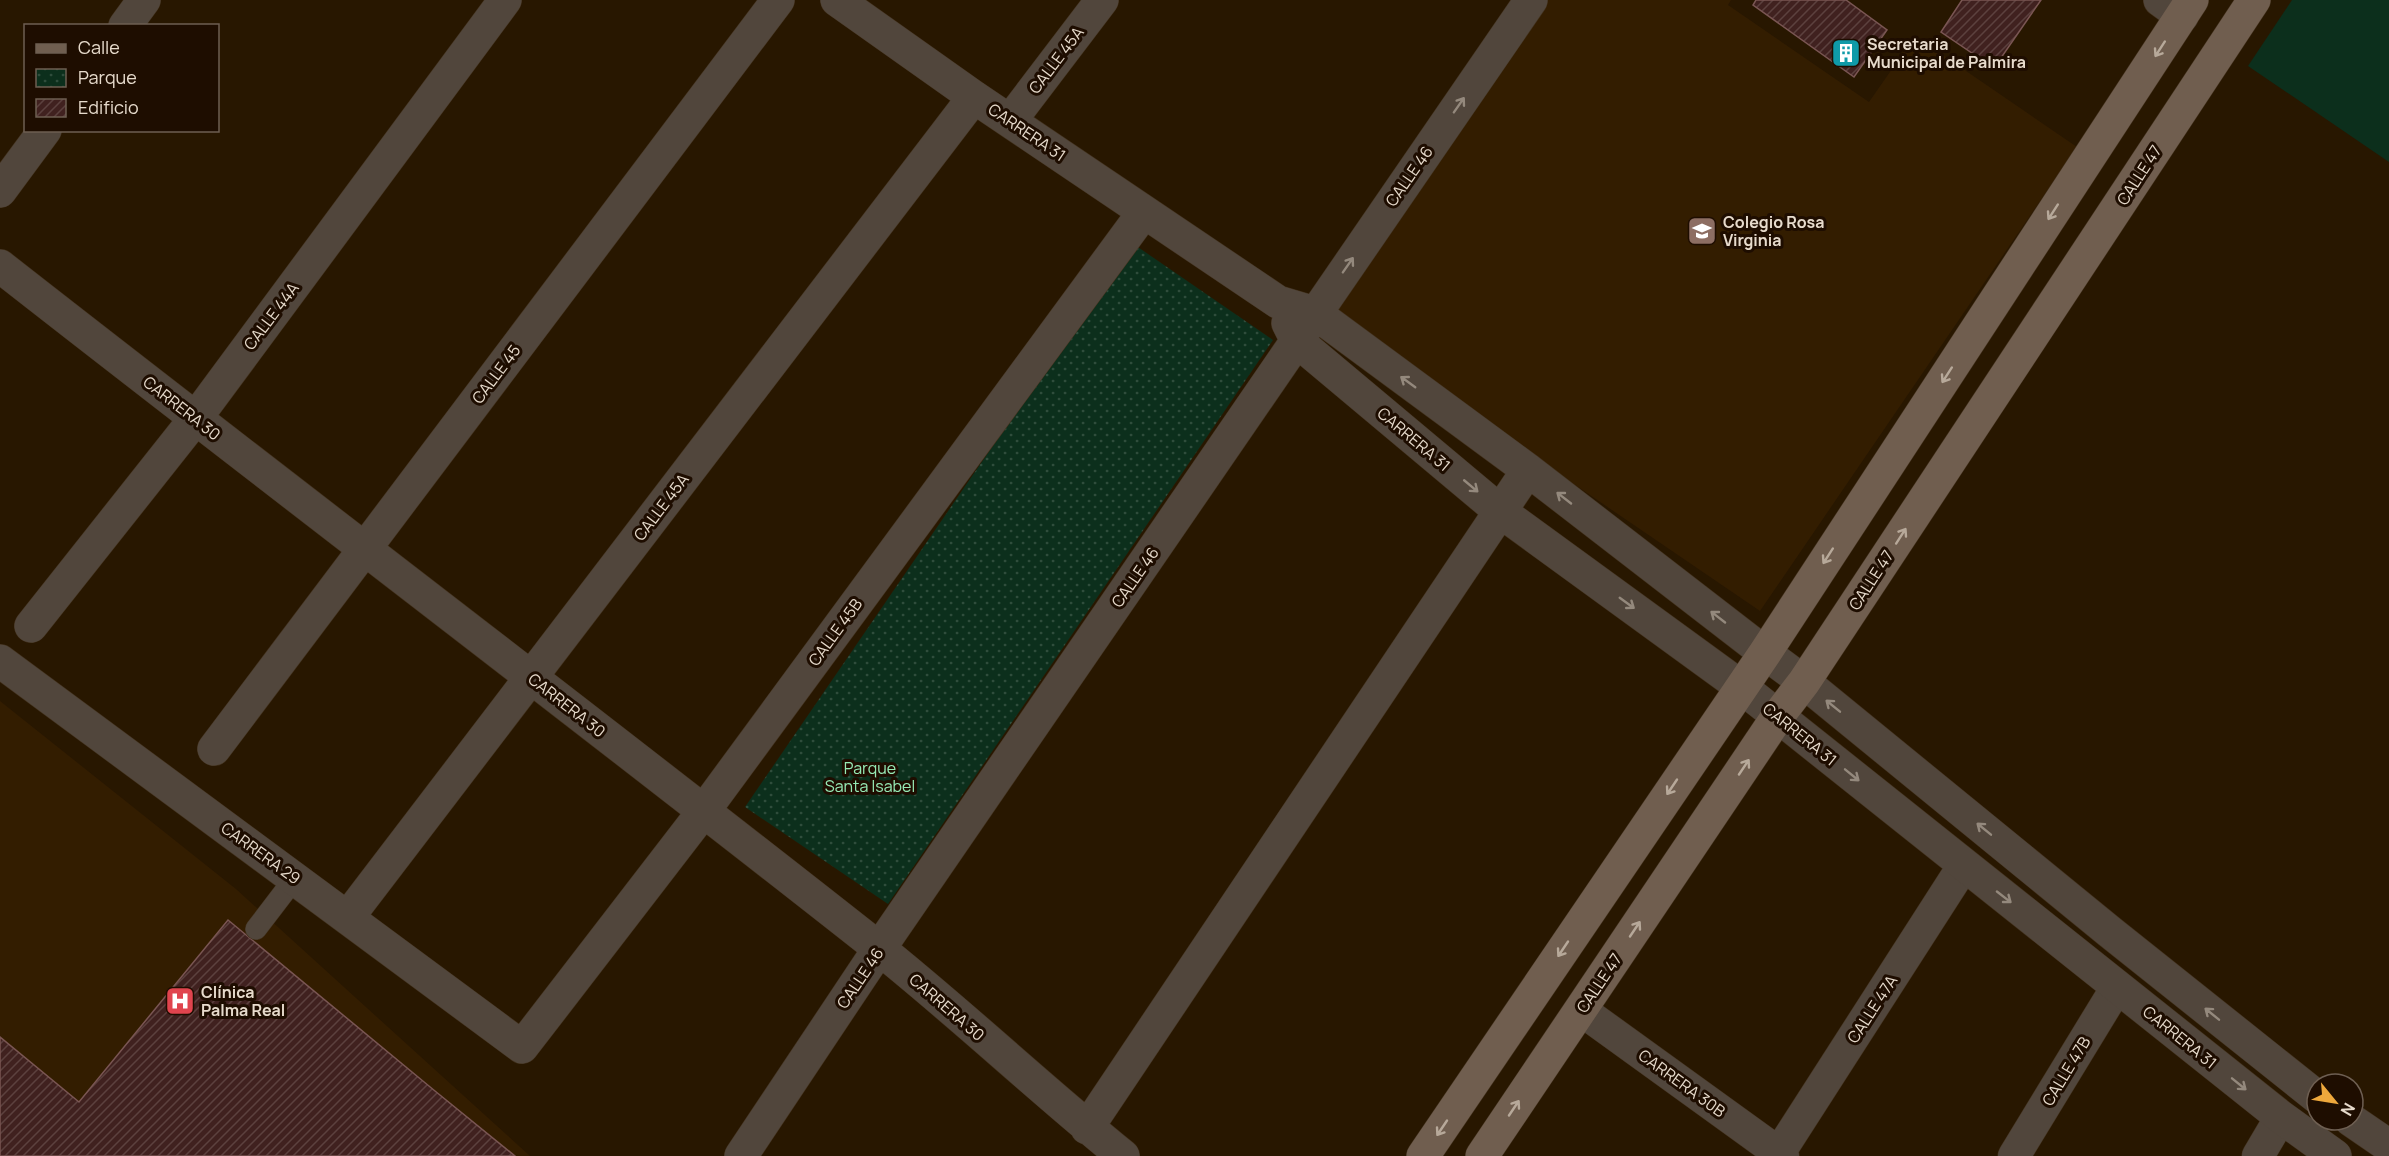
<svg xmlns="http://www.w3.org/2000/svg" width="2389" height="1156" viewBox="0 0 2389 1156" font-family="Manrope,sans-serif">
<defs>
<pattern id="park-dots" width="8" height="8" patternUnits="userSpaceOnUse" patternTransform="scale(1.5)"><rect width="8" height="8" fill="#0c2f1c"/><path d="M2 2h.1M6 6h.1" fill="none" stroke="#2f4d3c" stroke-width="1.8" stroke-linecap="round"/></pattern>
<pattern id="building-hatch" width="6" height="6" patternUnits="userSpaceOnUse" patternTransform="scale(1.5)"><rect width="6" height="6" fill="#40211f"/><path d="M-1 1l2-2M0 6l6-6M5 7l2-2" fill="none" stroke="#5c413e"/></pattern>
</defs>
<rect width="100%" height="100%" fill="#281700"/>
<path fill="#331d00" d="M 1541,0 L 1731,0 L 1728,5 L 1869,102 L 1915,36 L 2077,147 L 1760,611 L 1326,315 Z
M 0,701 L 236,889 L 530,1156 L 0,1156 Z"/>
<path fill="#0c2f1c" d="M 2292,0 L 2389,0 L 2389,162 L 2248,66 Z"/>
<path fill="url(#park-dots)" d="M 1132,243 L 1273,340 L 888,904 L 745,807 Z"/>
<path fill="url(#building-hatch)" stroke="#7a5653" stroke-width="1.5" d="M 1756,0 L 1846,0 L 1887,30 L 1854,77 L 1753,5 Z
M 1962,0 L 2041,0 L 1994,68 L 1941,32 Z
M 228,920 L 435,1091 L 515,1156 L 0,1156 L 0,1037 L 79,1102 Z"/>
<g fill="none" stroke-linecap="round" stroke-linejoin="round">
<g stroke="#43321d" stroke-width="22">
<path id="service" d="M 256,929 L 295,878"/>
</g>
<g stroke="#43321d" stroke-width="33">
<path id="pedestrian" d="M 1581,1010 L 1783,1156
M 1779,1153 L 1964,865
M 2014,1156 L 2117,987
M 2258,1156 L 2281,1117"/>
</g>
<g stroke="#43321d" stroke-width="34">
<path id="minor" d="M 837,0 L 974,97 L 1278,302 L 1315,313 L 1528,470 L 1765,653
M 2160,0 L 2182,16
M 125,26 L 144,0
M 1010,121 L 1102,0
M 0,191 L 45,130
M 0,266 C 291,494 586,717 876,946 C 960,1013 1039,1088 1123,1156
M 1288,323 L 1297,341 L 1501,512 L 1740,686
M 31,626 L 195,419 L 505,0
M 0,661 L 522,1047 L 703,812 L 1144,212
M 214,749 L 778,0
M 348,917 L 974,97
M 1087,1128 L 1528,470
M 741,1156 L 879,949 L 1531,0"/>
</g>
<g stroke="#43321d" stroke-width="34">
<path id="tertiary" d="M 1765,653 L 1804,682 L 2110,932 L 2317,1097
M 1740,686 L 2281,1117 L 2335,1156
M 2351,1120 L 2389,1146"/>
</g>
<g stroke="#43321d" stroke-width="34">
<path id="secondary" d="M 1423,1156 L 1765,653 L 2192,0
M 1482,1156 L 1778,716 L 1804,682 L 2254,0"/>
</g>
<use href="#service" stroke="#51463c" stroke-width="21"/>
<use href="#pedestrian" stroke="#51463c" stroke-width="32"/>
<use href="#minor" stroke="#51463c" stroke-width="33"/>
<use href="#tertiary" stroke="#51463c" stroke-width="33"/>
<use href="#secondary" stroke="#705e4f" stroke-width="33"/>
</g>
<defs><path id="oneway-shaft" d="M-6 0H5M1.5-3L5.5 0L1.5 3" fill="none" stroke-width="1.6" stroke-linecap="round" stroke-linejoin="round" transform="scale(1.5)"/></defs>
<g stroke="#b7a99a">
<use href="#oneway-shaft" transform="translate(2160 49) rotate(123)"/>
<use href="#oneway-shaft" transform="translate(2053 212) rotate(123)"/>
<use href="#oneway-shaft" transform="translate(1947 375) rotate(123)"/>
<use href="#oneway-shaft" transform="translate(1901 536) rotate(-57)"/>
<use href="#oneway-shaft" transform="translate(1828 556) rotate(123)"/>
<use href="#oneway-shaft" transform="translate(1744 767) rotate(-56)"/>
<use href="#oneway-shaft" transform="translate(1672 787) rotate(124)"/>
<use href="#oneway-shaft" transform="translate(1635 929) rotate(-56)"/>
<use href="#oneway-shaft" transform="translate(1563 949) rotate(124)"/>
<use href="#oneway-shaft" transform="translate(1514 1108) rotate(-56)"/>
<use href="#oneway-shaft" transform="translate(1442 1128) rotate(124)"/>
</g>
<g stroke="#94897d">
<use href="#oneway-shaft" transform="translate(1459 105) rotate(-55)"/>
<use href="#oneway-shaft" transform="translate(1348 265) rotate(-55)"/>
<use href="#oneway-shaft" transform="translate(1408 382) rotate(-144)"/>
<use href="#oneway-shaft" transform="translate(1471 486) rotate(40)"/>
<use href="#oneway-shaft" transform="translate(1564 498) rotate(-142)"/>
<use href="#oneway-shaft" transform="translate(1627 603) rotate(36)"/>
<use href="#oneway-shaft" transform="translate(1718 617) rotate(-142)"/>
<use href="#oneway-shaft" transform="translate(1833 706) rotate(-141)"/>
<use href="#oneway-shaft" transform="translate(1852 775) rotate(39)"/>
<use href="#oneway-shaft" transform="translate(1984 829) rotate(-141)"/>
<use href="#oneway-shaft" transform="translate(2004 897) rotate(38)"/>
<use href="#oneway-shaft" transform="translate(2212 1014) rotate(-141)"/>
<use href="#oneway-shaft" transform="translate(2239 1084) rotate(39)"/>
</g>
<defs>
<g id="building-square" transform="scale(1.5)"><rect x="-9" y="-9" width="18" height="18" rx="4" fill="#0f9aa8" stroke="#1e0d00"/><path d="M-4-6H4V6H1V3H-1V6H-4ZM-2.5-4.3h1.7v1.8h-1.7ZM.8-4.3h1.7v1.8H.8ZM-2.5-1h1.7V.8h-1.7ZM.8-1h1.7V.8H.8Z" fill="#fff"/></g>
<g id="school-square" transform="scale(1.5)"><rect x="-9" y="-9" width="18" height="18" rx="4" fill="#8d6e63" stroke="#1e0d00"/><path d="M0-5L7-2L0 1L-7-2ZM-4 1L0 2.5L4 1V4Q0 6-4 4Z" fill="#fff"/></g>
<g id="hospital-square" transform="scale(1.5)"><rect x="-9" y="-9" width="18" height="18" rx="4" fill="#e0444e" stroke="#1e0d00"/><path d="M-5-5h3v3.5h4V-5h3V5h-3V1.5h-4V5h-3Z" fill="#fff"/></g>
</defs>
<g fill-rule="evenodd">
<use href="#building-square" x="1846" y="53"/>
<use href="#school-square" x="1702" y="231"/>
<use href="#hospital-square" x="180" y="1001"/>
</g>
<g text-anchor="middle" stroke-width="6" stroke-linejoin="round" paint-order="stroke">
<g font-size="16" font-weight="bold" fill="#e7dbcc" stroke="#1e0d00" text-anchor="start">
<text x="1867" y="50">Secretaria<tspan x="1867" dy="18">Municipal de Palmira</tspan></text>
<text x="1723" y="228">Colegio Rosa<tspan x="1723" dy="18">Virginia</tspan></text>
<text x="201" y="998">Clínica<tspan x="201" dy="18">Palma Real</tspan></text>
</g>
<g font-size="16" fill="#e7dbcc" stroke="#1e0d00">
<text transform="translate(1056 60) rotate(-53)" y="6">CALLE 45A</text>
<text transform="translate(1027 132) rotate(34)" y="6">CARRERA 31</text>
<text transform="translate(2139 175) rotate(-57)" y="6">CALLE 47</text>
<text transform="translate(1409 176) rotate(-55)" y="6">CALLE 46</text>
<text transform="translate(271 316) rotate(-53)" y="6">CALLE 44A</text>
<text transform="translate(496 374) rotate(-53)" y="6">CALLE 45</text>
<text transform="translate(182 408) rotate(38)" y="6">CARRERA 30</text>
<text transform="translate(1414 439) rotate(40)" y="6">CARRERA 31</text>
<text transform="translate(661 507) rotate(-53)" y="6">CALLE 45A</text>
<text transform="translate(1135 577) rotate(-55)" y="6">CALLE 46</text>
<text transform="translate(1871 580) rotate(-57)" y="6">CALLE 47</text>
<text transform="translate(835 632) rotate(-54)" y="6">CALLE 45B</text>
<text transform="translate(567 705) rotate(38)" y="6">CARRERA 30</text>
<text transform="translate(1800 734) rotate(39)" y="6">CARRERA 31</text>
<text transform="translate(261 853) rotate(36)" y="6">CARRERA 29</text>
<text transform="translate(860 978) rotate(-56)" y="6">CALLE 46</text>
<text transform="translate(1599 983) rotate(-56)" y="6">CALLE 47</text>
<text transform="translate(947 1007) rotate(41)" y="6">CARRERA 30</text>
<text transform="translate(1872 1009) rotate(-57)" y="6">CALLE 47A</text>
<text transform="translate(2180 1037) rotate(39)" y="6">CARRERA 31</text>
<text transform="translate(2066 1071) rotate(-59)" y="6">CALLE 47B</text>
<text transform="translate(1682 1083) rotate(36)" y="6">CARRERA 30B</text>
</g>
<g font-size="16" fill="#96eab5" stroke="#1e0d00">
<text x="870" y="774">Parque<tspan x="870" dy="18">Santa Isabel</tspan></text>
</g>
</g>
<rect x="24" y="24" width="195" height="108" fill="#1e0d00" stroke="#6e5f52" stroke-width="1.5"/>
<rect x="36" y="44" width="30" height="9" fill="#705e4f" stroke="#6e5f52" stroke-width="1.5"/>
<text x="78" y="54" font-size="18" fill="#e7dbcc">Calle</text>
<rect x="36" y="69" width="30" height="18" fill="url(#park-dots)" stroke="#6e5f52" stroke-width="1.5"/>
<text x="78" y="84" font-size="18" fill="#e7dbcc">Parque</text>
<rect x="36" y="99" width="30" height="18" fill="url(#building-hatch)" stroke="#6e5f52" stroke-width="1.5"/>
<text x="78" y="114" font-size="18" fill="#e7dbcc">Edificio</text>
<g transform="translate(2335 1102) rotate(120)"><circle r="28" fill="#1e0d00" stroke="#6e5f52" stroke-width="1.5"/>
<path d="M0-4.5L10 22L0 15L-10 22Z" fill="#eea83c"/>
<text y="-9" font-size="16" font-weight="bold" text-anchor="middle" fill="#e7dbcc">N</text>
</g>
</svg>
